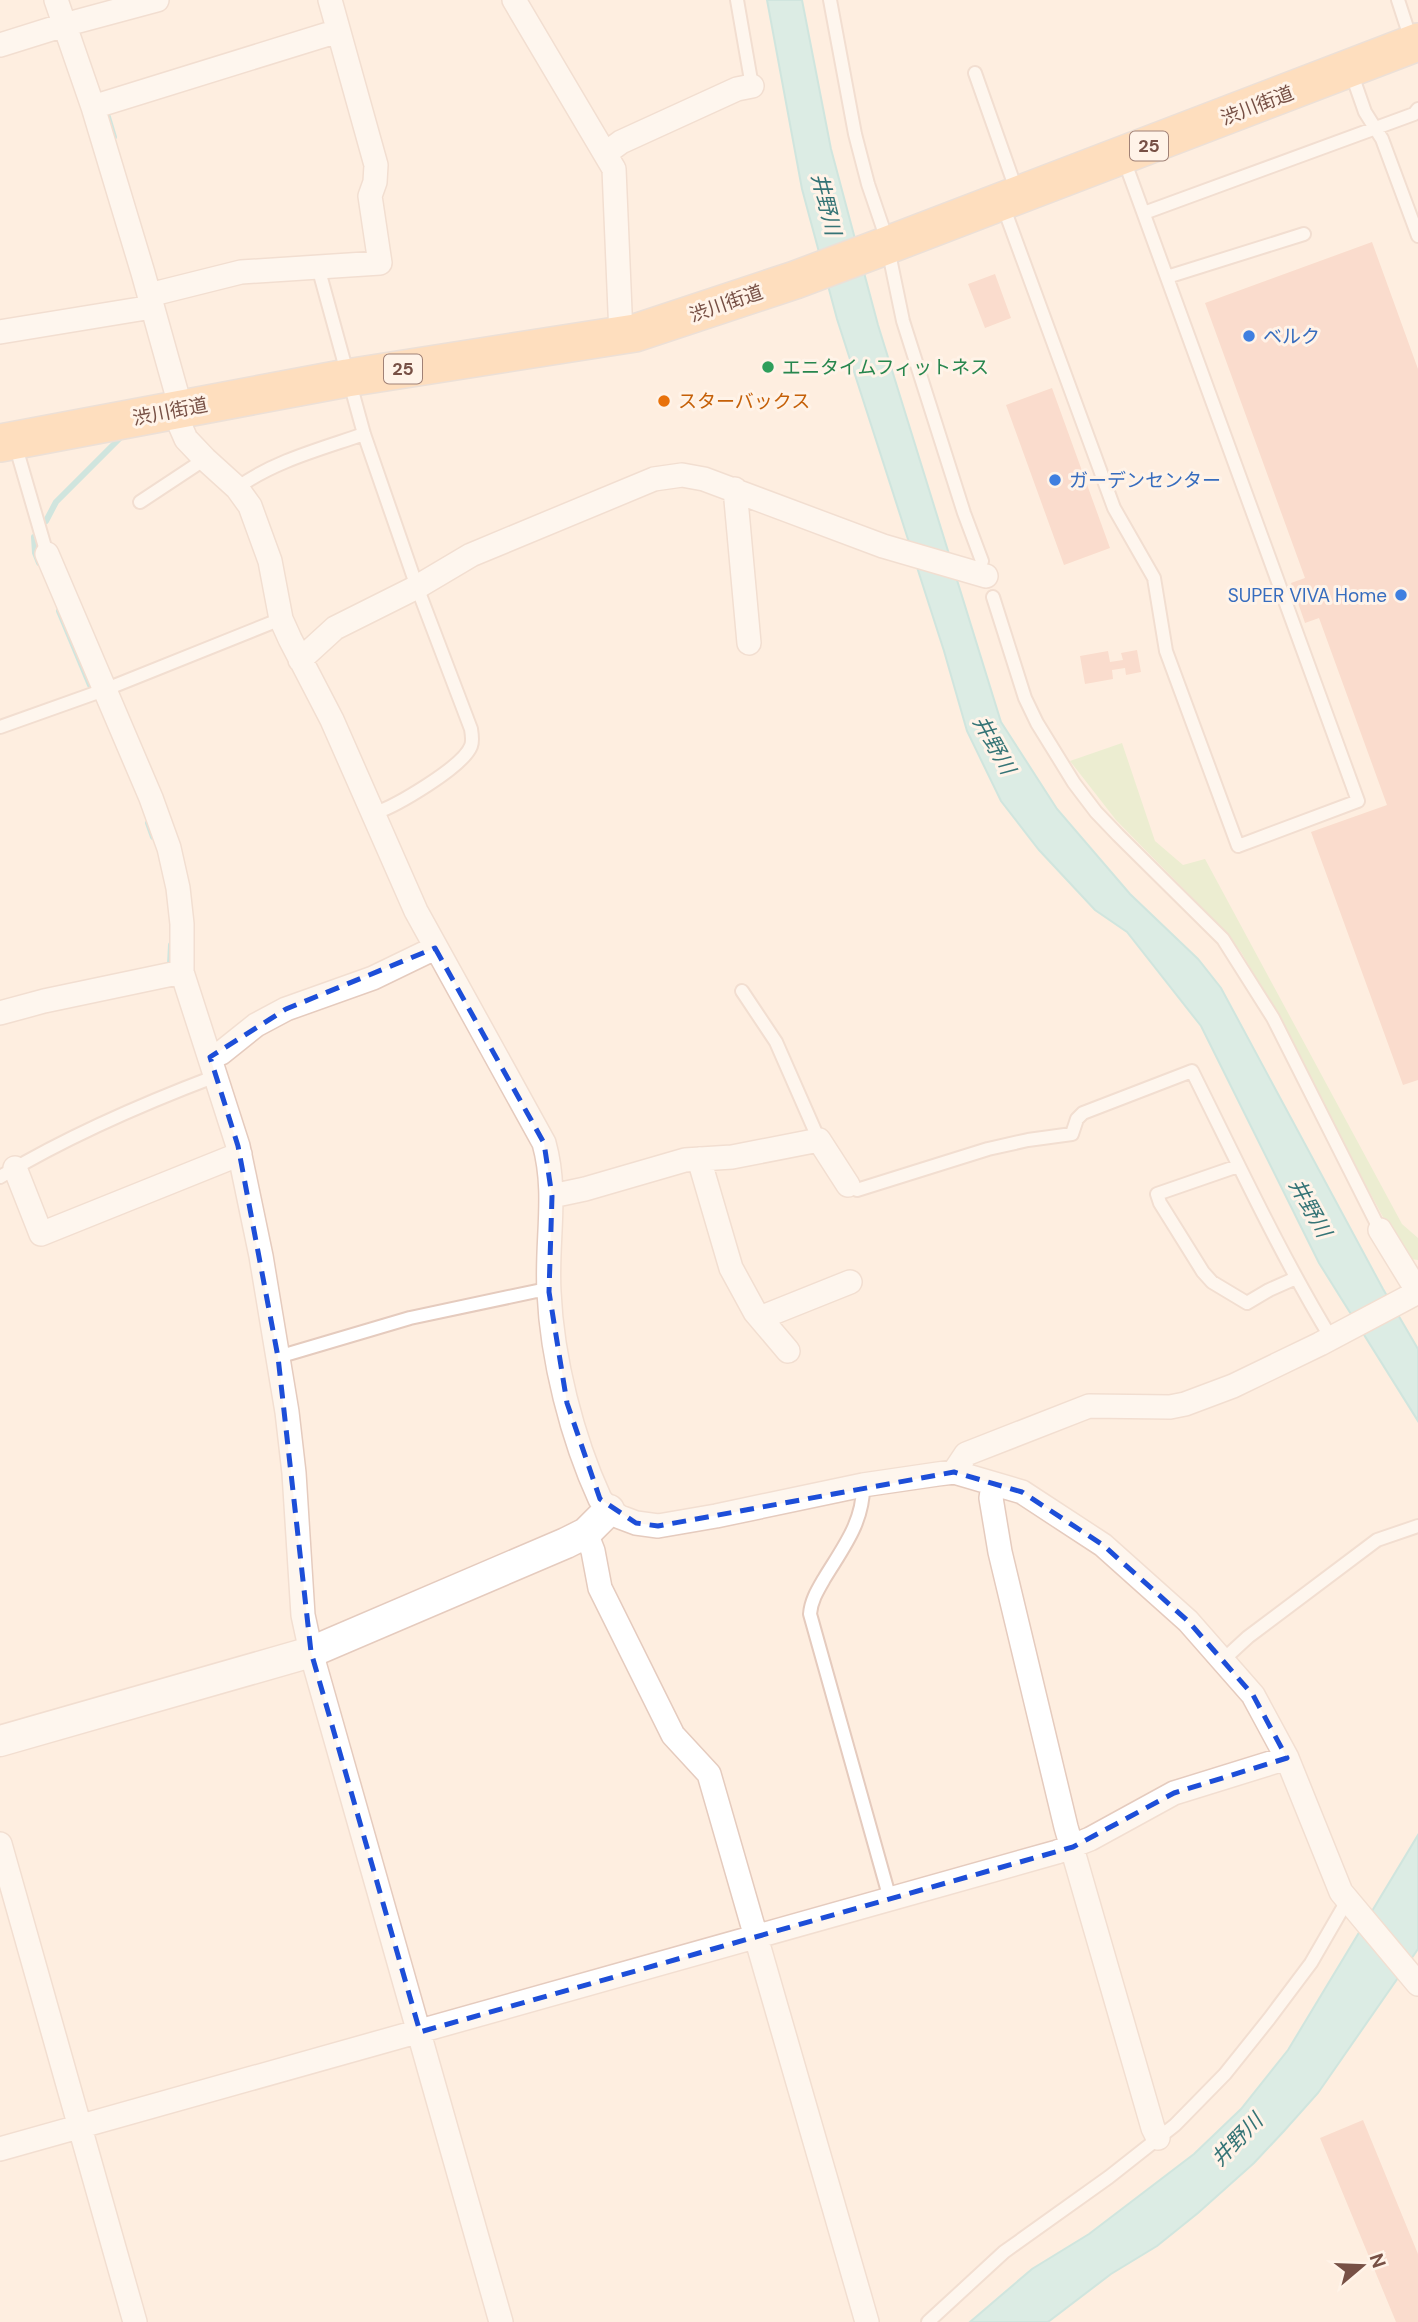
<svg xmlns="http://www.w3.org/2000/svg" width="1418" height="2322" viewBox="0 0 1418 2322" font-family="'DM Sans','Noto Sans JP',sans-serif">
<rect width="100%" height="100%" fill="#feeee0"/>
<path fill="#d7ecbe" d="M 1122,743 L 1155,841 L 1183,865 L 1205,859 L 1402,1224 L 1418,1238 L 1418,1260 L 1411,1259 L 1383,1217 L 1330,1119 L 1282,1021 L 1241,952 L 1219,925 L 1116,820 L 1070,761 Z"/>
<path fill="#b3e8e9" stroke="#99dadb" stroke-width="2" d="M 767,0 L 802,0 L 831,149 L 878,325 L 1001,722 L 1057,809 L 1130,894 L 1198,959 L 1221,988 L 1383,1289 L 1418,1349 L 1418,1421 L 1319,1263 L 1201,1026 L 1127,932 L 1095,910 L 1039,850 L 1001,801 L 967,731 L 944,651 L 837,319 L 802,189 Z
M 1418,1835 L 1418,1949 L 1318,2093 L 1284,2131 L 1254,2163 L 1198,2213 L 1157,2246 L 1111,2274 L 1048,2322 L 970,2322 L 1032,2269 L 1089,2234 L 1194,2154 L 1241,2109 L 1288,2050 Z"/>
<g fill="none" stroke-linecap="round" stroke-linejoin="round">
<path stroke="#99dadb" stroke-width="6" d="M 105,107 L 114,137
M 46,521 L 56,502 L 122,436
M 34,537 L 35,553 L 39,563
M 59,611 L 90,685
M 148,823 L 153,837
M 170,964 L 171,945"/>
</g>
<path fill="#f6c6b5" d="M 1372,242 L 1418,369 L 1418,1080 L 1403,1085 L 1311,832 L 1387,805 L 1319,618 L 1305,623 L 1291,583 L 1305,578 L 1205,303 Z
M 995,274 L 1011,318 L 985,328 L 968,284 Z
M 1052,388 L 1110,548 L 1064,565 L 1006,405 Z
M 1137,650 L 1141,672 L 1126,675 L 1125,668 L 1112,670 L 1113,679 L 1085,684 L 1080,656 L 1108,651 L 1110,662 L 1123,660 L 1121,653 Z
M 1363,2120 L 1418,2254 L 1418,2322 L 1396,2322 L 1320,2138 Z"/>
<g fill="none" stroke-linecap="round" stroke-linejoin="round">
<g stroke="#e5cbbe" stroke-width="16">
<path id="service" d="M 737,0 L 752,86
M 830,0 L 855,134 L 868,184 L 885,234 L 903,321 L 964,513 L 982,561
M 1398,0 L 1412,43
M 1351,72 L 1365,112 L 1382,139 L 1418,236
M 975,73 L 1017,192
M 1002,203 L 1114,508 L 1154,578 L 1166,651 L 1238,846 L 1358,801 L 1123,157
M 1144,213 L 1414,114 L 1418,109
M 318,267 L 364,434 L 417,587 L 471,729 C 472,735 473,741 471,746 C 463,767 396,806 375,813
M 1167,277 L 1304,234
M 15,444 L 47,554
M 237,488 C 274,461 321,449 364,434
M 140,502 L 205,459
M 993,597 L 1025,698 L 1037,723 L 1074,783 L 1096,812 L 1118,835 L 1223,939 L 1273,1018 L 1380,1230
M 0,727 L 104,690 L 281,619
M 742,991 L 776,1042 L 819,1140
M 1238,1166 L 1157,1194 L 1160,1203 L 1203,1272 L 1212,1282 L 1247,1303 L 1269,1290 L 1296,1278
M 0,1177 C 68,1136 142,1104 216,1076
M 848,1185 L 857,1190 L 988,1149 L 1028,1140 L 1072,1134 L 1077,1119 L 1083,1113 L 1192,1071 C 1237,1161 1279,1252 1331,1338
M 278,1357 L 410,1318 L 537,1291 L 549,1292
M 863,1485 C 864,1522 842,1549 824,1579 C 817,1591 811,1601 810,1614 L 890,1899
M 1223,1660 L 1248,1637 L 1377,1540 L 1418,1526
M 928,2322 L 1004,2252 L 1109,2177 L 1175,2125 L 1225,2074 L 1269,2019 L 1311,1963 L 1348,1899"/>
</g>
<g stroke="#e5cbbe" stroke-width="26">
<path id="minor" d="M 56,0 L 93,107 L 143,273 L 176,391 L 179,423 L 186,439 L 205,459 L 237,488 L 250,506 L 270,561 L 281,619 L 290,639 L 332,720 L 416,911 L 544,1143 C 558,1193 546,1241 549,1292 C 552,1359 572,1438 600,1499 L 609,1510 L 620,1517 L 636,1523 L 658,1526 L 716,1516 L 863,1485 L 938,1474 L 954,1472 L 1022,1492 L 1103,1545 L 1188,1621 L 1253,1695 L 1287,1758 L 1341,1892 L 1418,1984
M 514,0 L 614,169 L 621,335
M 0,45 L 64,25 L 157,0
M 93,107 L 338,31
M 606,153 L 621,142 L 737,89 L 752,86
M 149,295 L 241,272 L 380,263 L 370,196 L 375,182 L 376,165 L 330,0
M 0,332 L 152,307
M 735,489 L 749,643
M 47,554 L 151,798 L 169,848 L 178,888 L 182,924 L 182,972 L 238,1146 L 261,1256 L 287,1412 L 294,1473 L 303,1615 L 311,1652 L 501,2322
M 300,660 L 335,628 L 417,587 L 471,555 L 654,479 L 682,475 L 704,479 L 883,546 L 986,576
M 0,1013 L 44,1001 L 182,972
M 210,1057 L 221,1053 L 256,1025 L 286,1009 L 373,978 L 435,948
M 699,1159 L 731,1268 L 755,1312 L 788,1351
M 15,1168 L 41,1234 L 240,1154
M 552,1196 L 585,1189 L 685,1160 L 732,1157 L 819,1140 L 848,1185
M 1380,1230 L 1418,1292
M 760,1318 L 850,1282
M 954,1472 L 966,1454 L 1089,1406 L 1170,1407 L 1185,1404 L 1233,1386 L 1320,1344 L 1418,1292
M 993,1485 L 991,1498 L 1000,1552 L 1066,1827 L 1153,2128 L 1158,2138
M 586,1533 L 593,1551 L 600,1588 L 673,1735 L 709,1774 L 867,2322
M 0,1844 L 135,2322
M 0,2149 L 1057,1852 L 1090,1839 L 1174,1793 L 1287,1758"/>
</g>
<g stroke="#e5cbbe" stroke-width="33">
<path id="tertiary" d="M 0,1741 L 311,1652 L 566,1543 L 586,1533 L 609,1510"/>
</g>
<g stroke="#d9cecb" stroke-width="40">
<path id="primary" d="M 0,443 L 347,378 L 635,333 L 795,280 L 880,248 L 1418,42"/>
</g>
<use href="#service" stroke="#fff" stroke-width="12"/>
<use href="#minor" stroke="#fff" stroke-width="23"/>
<use href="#tertiary" stroke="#fff" stroke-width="30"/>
<use href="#primary" stroke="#ffca96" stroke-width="37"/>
</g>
<path d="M0 0H1418V2322H0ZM 435,948 L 544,1143 L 552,1196 L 549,1292 L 567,1403 L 600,1499 L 636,1523 L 658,1526 L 954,1472 L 1022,1492 L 1103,1545 L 1188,1621 L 1253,1695 L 1287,1758 L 1174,1793 L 1073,1847 L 420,2032 L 311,1652 L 278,1357 L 238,1146 L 210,1057 L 286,1009 Z" fill="#feeee0" fill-opacity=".55" fill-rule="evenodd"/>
<path fill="none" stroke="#1d4ed8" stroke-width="5" stroke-dasharray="14 9" stroke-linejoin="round" d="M 435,948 L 544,1143 L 552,1196 L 549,1292 L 567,1403 L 600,1499 L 636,1523 L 658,1526 L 954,1472 L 1022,1492 L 1103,1545 L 1188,1621 L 1253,1695 L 1287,1758 L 1174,1793 L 1073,1847 L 420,2032 L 311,1652 L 278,1357 L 238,1146 L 210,1057 L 286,1009 Z"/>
<g fill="#3f7fe0" stroke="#fff3e8" stroke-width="2.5">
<circle cx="1249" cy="336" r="7"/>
<circle cx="1055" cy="480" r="7"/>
<circle cx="1401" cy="595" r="7"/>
</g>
<circle fill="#2e9e5b" stroke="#fff3e8" stroke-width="2.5" cx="768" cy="367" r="7"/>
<circle fill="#e8710a" stroke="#fff3e8" stroke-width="2.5" cx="664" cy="401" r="7"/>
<g text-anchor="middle" stroke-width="6" stroke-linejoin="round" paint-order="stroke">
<g fill="#fff3e8" stroke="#a08176" stroke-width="2">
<rect x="1130" y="131.5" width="38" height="29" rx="5"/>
<rect x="384" y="354.5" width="38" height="29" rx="5"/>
</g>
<g font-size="18" font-weight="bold" fill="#775045">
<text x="1149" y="152">25</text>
<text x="403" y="375">25</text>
</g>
<g font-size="19" fill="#775045" stroke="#fff3e8">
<text transform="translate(1257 105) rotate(-21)" y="7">渋川街道</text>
<text transform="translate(726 303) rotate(-19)" y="7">渋川街道</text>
<text transform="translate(170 411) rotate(-11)" y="7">渋川街道</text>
</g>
<g font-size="19" fill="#366cbe" stroke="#fff3e8" text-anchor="start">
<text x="1263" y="343">ベルク</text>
<text x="1069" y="487">ガーデンセンター</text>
<text x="1387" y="602" text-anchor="end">SUPER VIVA Home</text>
</g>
<g font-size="19" fill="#27864d" stroke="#fff3e8" text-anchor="start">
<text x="782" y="374">エニタイムフィットネス</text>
</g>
<g font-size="19" fill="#c56008" stroke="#fff3e8" text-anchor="start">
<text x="678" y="408">スターバックス</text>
</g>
<g font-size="21" font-style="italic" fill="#357476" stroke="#fff3e8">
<text transform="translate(826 204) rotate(76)" y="7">井野川</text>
<text transform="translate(994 745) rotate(61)" y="7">井野川</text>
<text transform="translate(1310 1208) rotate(61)" y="7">井野川</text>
<text transform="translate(1237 2140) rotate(-46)" y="7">井野川</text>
</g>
</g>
<g transform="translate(1362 2266) rotate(71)" stroke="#fff3e8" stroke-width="5" paint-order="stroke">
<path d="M0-5L12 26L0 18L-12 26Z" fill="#775045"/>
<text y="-10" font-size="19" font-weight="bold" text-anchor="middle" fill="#775045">N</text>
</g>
</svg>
